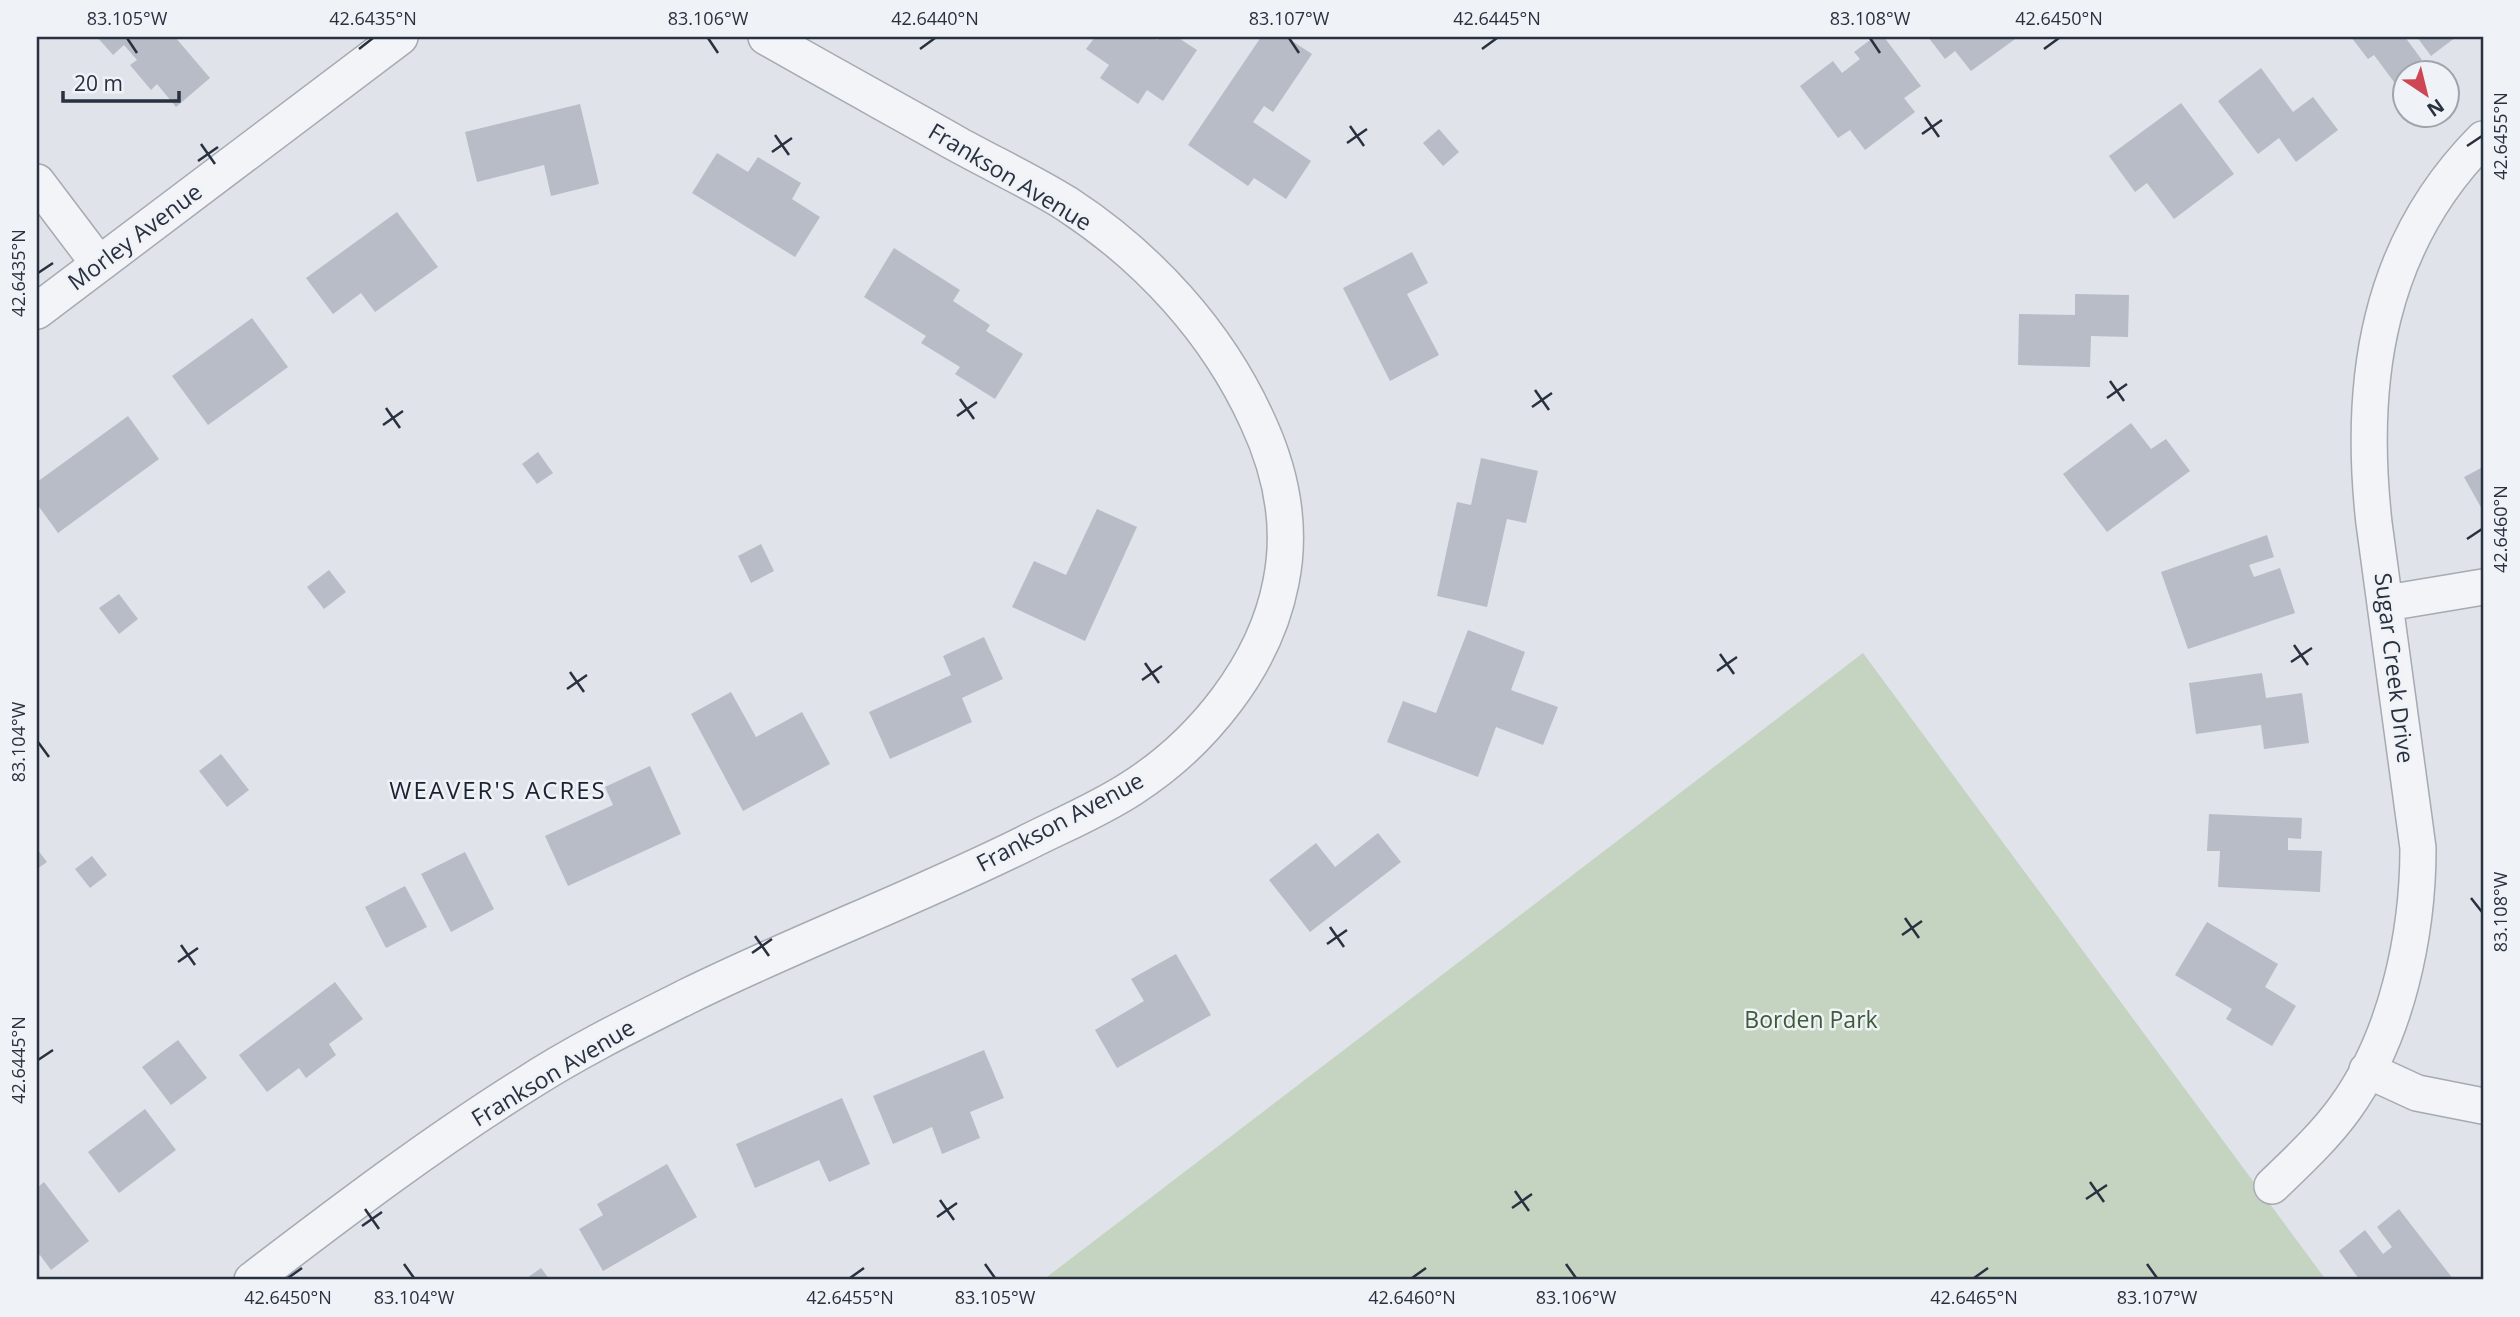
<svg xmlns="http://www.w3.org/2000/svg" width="2520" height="1317" viewBox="0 0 2520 1317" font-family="'Open Sans',sans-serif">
<rect width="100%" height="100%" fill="#e0e3e9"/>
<path fill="#c5d3c1" d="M 1863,653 L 2326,1280 L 1043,1280 Z"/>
<path fill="#b7bcc6" d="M 97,37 L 175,37 L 210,78 L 176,107 L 157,84 L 151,90 L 130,65 L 137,60 L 124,45 L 113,55 Z
M 1095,37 L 1152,37 L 1157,40 L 1159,37 L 1177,37 L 1197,50 L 1163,101 L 1147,90 L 1138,104 L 1100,78 L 1109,65 L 1086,49 Z
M 1261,37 L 1286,37 L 1312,54 L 1273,112 L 1264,106 L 1253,122 L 1311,161 L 1286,199 L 1254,178 L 1248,186 L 1188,145 Z
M 1874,37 L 1884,37 L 1921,86 L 1904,98 L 1915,112 L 1865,150 L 1850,130 L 1838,138 L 1800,86 L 1833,61 L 1842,73 L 1860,59 L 1854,52 Z
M 1928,37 L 2018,37 L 1971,71 L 1955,51 L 1945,59 Z
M 2351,37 L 2405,37 L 2422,60 L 2394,82 L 2374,55 L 2368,59 Z
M 2417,37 L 2456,37 L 2431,56 Z
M 2261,68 L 2293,112 L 2313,97 L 2338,130 L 2296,162 L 2279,138 L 2258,154 L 2218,101 Z
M 2181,103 L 2234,174 L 2174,219 L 2147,183 L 2135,192 L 2109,156 Z
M 580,104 L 599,184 L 551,196 L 544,165 L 477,182 L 465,132 Z
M 1439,129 L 1459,152 L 1443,166 L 1423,143 Z
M 717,153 L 748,172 L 758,157 L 801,183 L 792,199 L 820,217 L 795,257 L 692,193 Z
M 397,212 L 438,267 L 375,312 L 361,293 L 333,314 L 306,278 Z
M 894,248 L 960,290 L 953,301 L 990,325 L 986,331 L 1023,354 L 995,399 L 955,374 L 960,367 L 921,343 L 926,336 L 864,297 Z
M 1412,252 L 1428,283 L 1407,294 L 1439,355 L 1390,381 L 1343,288 Z
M 2075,294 L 2129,295 L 2128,337 L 2091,336 L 2090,367 L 2018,365 L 2019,314 L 2075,315 Z
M 252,318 L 288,367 L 208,425 L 172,376 Z
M 128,416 L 159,459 L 58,533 L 37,504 L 37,482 Z
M 2131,423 L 2151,449 L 2166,439 L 2190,471 L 2107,532 L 2063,474 Z
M 538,452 L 553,473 L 537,484 L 522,464 Z
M 1481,458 L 1538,471 L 1526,523 L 1507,519 L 1487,607 L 1437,596 L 1457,502 L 1471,505 Z
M 2483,467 L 2483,511 L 2464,477 Z
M 1097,509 L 1137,527 L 1085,641 L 1012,607 L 1034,561 L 1066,575 Z
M 2267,535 L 2274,557 L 2249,565 L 2254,577 L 2280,568 L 2295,613 L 2188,649 L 2161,572 Z
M 761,544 L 774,571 L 751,583 L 738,556 Z
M 329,570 L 346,592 L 324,609 L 307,587 Z
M 119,594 L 138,619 L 119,634 L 99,608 Z
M 1468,630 L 1525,652 L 1511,690 L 1558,707 L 1543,745 L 1496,727 L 1478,777 L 1387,742 L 1403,701 L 1436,713 Z
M 984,637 L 1003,679 L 962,698 L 972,722 L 890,759 L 869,712 L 951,675 L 943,656 Z
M 2262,673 L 2266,698 L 2302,693 L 2309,743 L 2264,749 L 2261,725 L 2196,734 L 2189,683 Z
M 731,692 L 756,737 L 802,712 L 830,764 L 743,811 L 691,714 Z
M 221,754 L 249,790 L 227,807 L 199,771 Z
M 650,766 L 681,834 L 568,886 L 545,836 L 613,805 L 605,787 Z
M 2209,814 L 2302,818 L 2301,839 L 2288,838 L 2288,850 L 2322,851 L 2320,892 L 2218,887 L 2220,851 L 2207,851 Z
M 1378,833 L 1401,862 L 1310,932 L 1269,880 L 1316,843 L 1335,867 Z
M 37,849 L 47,862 L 37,869 Z
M 465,852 L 494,909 L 451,932 L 421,874 Z
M 92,856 L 107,875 L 90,888 L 75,869 Z
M 405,886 L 427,927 L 386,948 L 365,907 Z
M 2207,922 L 2278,964 L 2265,987 L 2296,1006 L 2272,1046 L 2226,1019 L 2232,1009 L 2175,975 Z
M 1176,954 L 1211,1015 L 1117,1068 L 1095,1030 L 1144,1001 L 1131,979 Z
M 335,982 L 363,1019 L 329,1044 L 336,1055 L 306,1078 L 299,1068 L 267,1092 L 239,1055 Z
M 178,1040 L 207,1078 L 171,1105 L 142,1067 Z
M 984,1050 L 1004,1098 L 970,1112 L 980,1138 L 942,1154 L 932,1127 L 893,1144 L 873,1096 Z
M 842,1098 L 870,1164 L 829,1182 L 819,1160 L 755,1188 L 736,1144 Z
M 145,1109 L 176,1150 L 119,1193 L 88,1152 Z
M 667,1164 L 697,1217 L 603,1271 L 579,1229 L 603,1215 L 597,1204 Z
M 44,1182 L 89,1241 L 51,1270 L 40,1255 L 37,1258 L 37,1188 Z
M 2399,1209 L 2419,1235 L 2454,1280 L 2361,1280 L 2356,1275 L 2339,1251 L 2365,1230 L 2383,1254 L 2392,1247 L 2377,1227 Z
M 541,1268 L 550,1280 L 524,1280 Z"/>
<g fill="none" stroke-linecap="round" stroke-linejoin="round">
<g stroke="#a5aab3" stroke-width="38">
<path id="street" d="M 37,182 L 99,264
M 37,311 L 400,37
M 2387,603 L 2483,587
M 2367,1070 L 2417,1093 L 2483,1106
M 2272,1186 C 2298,1161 2324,1137 2345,1108 C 2397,1036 2418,934 2418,848 L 2374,523 C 2358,380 2378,245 2483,139
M 252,1280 C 340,1213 429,1145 523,1086 C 575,1052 632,1024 688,996 C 800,941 918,897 1030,841 C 1064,824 1100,809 1132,788 C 1202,743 1265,666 1281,582 C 1292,527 1281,471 1257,420 C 1217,332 1148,257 1067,204 C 1032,182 993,164 957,144 C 893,108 829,73 766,37"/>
</g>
<use href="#street" stroke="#f3f4f7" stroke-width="35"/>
</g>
<path fill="none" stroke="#293140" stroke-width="2.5" d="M 127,38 L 137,53M 708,38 L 718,53M 1289,38 L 1299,53M 1870,38 L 1880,53M 359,49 L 373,38M 920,49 L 935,38M 1482,49 L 1497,38M 2044,49 L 2059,38M 1925,117 L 1939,137M 1350,126 L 1364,146M 1922,134 L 1942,120M 775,135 L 789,155M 1347,143 L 1367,129M 201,144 L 215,164M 2467,146 L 2482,136M 772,152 L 792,138M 198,161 L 218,147M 38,273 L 53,263M 2110,381 L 2124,401M 1535,390 L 1549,410M 2107,398 L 2127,384M 960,399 L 974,419M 1532,407 L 1552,393M 386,408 L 400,428M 957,416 L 977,402M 383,425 L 403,411M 2467,539 L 2482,529M 2294,645 L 2308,665M 1720,654 L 1734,674M 2291,662 L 2312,648M 1145,663 L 1159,683M 1717,671 L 1737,657M 570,672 L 584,692M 1142,680 L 1162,666M 567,689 L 587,675M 38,742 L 49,757M 2471,898 L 2482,912M 1905,918 L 1919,938M 1330,927 L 1344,947M 1902,935 L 1922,921M 755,936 L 769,956M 1327,944 L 1347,930M 181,945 L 195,965M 752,953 L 772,939M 178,962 L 198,948M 38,1060 L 53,1050M 2090,1182 L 2104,1202M 1515,1191 L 1529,1211M 2086,1199 L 2107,1185M 940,1200 L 954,1220M 1512,1208 L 1532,1194M 365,1209 L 379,1229M 937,1217 L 957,1203M 362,1226 L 382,1212M 404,1264 L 414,1278M 985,1264 L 995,1278M 1566,1264 L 1576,1278M 2147,1264 L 2157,1278M 288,1278 L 302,1268M 850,1278 L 864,1268M 1412,1278 L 1426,1268M 1974,1278 L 1988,1268"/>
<g text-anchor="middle" stroke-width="5" stroke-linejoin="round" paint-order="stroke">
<g font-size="23" fill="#293140" stroke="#eff2f6">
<text transform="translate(1010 177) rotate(31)" y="8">Frankson Avenue</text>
<text transform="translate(135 237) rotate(-37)" y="8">Morley Avenue</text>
<text transform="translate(2394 668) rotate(83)" y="8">Sugar Creek Drive</text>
<text transform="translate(1060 822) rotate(-28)" y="8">Frankson Avenue</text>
<text transform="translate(553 1073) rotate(-31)" y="8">Frankson Avenue</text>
</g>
<g font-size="23" fill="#3c5c36" stroke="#eff2f6">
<text x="1811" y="1028">Borden Park</text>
</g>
<g font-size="24" letter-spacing="2" fill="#1b2231" stroke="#eff2f6">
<text x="498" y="799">WEAVER'S ACRES</text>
</g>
</g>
<rect width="2520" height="1317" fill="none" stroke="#eff2f6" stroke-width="77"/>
<g transform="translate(2426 94) rotate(145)"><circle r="33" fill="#eff2f6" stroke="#a0a5ad" stroke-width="2"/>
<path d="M0-5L12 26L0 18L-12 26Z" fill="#ce4556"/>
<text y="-10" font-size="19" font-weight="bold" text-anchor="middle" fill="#293140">N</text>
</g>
<path d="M63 91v10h116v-10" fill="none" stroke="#293140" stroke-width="3.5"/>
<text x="74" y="91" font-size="21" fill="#293140" stroke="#eff2f6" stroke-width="5" paint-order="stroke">20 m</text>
<rect x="38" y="38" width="2444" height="1240" fill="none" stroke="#293140" stroke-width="2.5"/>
<g font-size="18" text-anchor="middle" fill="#293140">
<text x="127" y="25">83.105°W</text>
<text x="373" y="25">42.6435°N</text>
<text x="708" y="25">83.106°W</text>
<text x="935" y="25">42.6440°N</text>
<text x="1289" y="25">83.107°W</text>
<text x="1497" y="25">42.6445°N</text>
<text x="1870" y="25">83.108°W</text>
<text x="2059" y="25">42.6450°N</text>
<text transform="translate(2501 136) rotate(-90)" y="6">42.6455°N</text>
<text transform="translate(19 273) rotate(-90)" y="6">42.6435°N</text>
<text transform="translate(2501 529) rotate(-90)" y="6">42.6460°N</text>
<text transform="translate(19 742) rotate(-90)" y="6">83.104°W</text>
<text transform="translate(2501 912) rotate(-90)" y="6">83.108°W</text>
<text transform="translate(19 1060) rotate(-90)" y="6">42.6445°N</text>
<text x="288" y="1304">42.6450°N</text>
<text x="414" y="1304">83.104°W</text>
<text x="850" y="1304">42.6455°N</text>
<text x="995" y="1304">83.105°W</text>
<text x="1412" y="1304">42.6460°N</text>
<text x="1576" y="1304">83.106°W</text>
<text x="1974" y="1304">42.6465°N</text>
<text x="2157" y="1304">83.107°W</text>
</g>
</svg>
